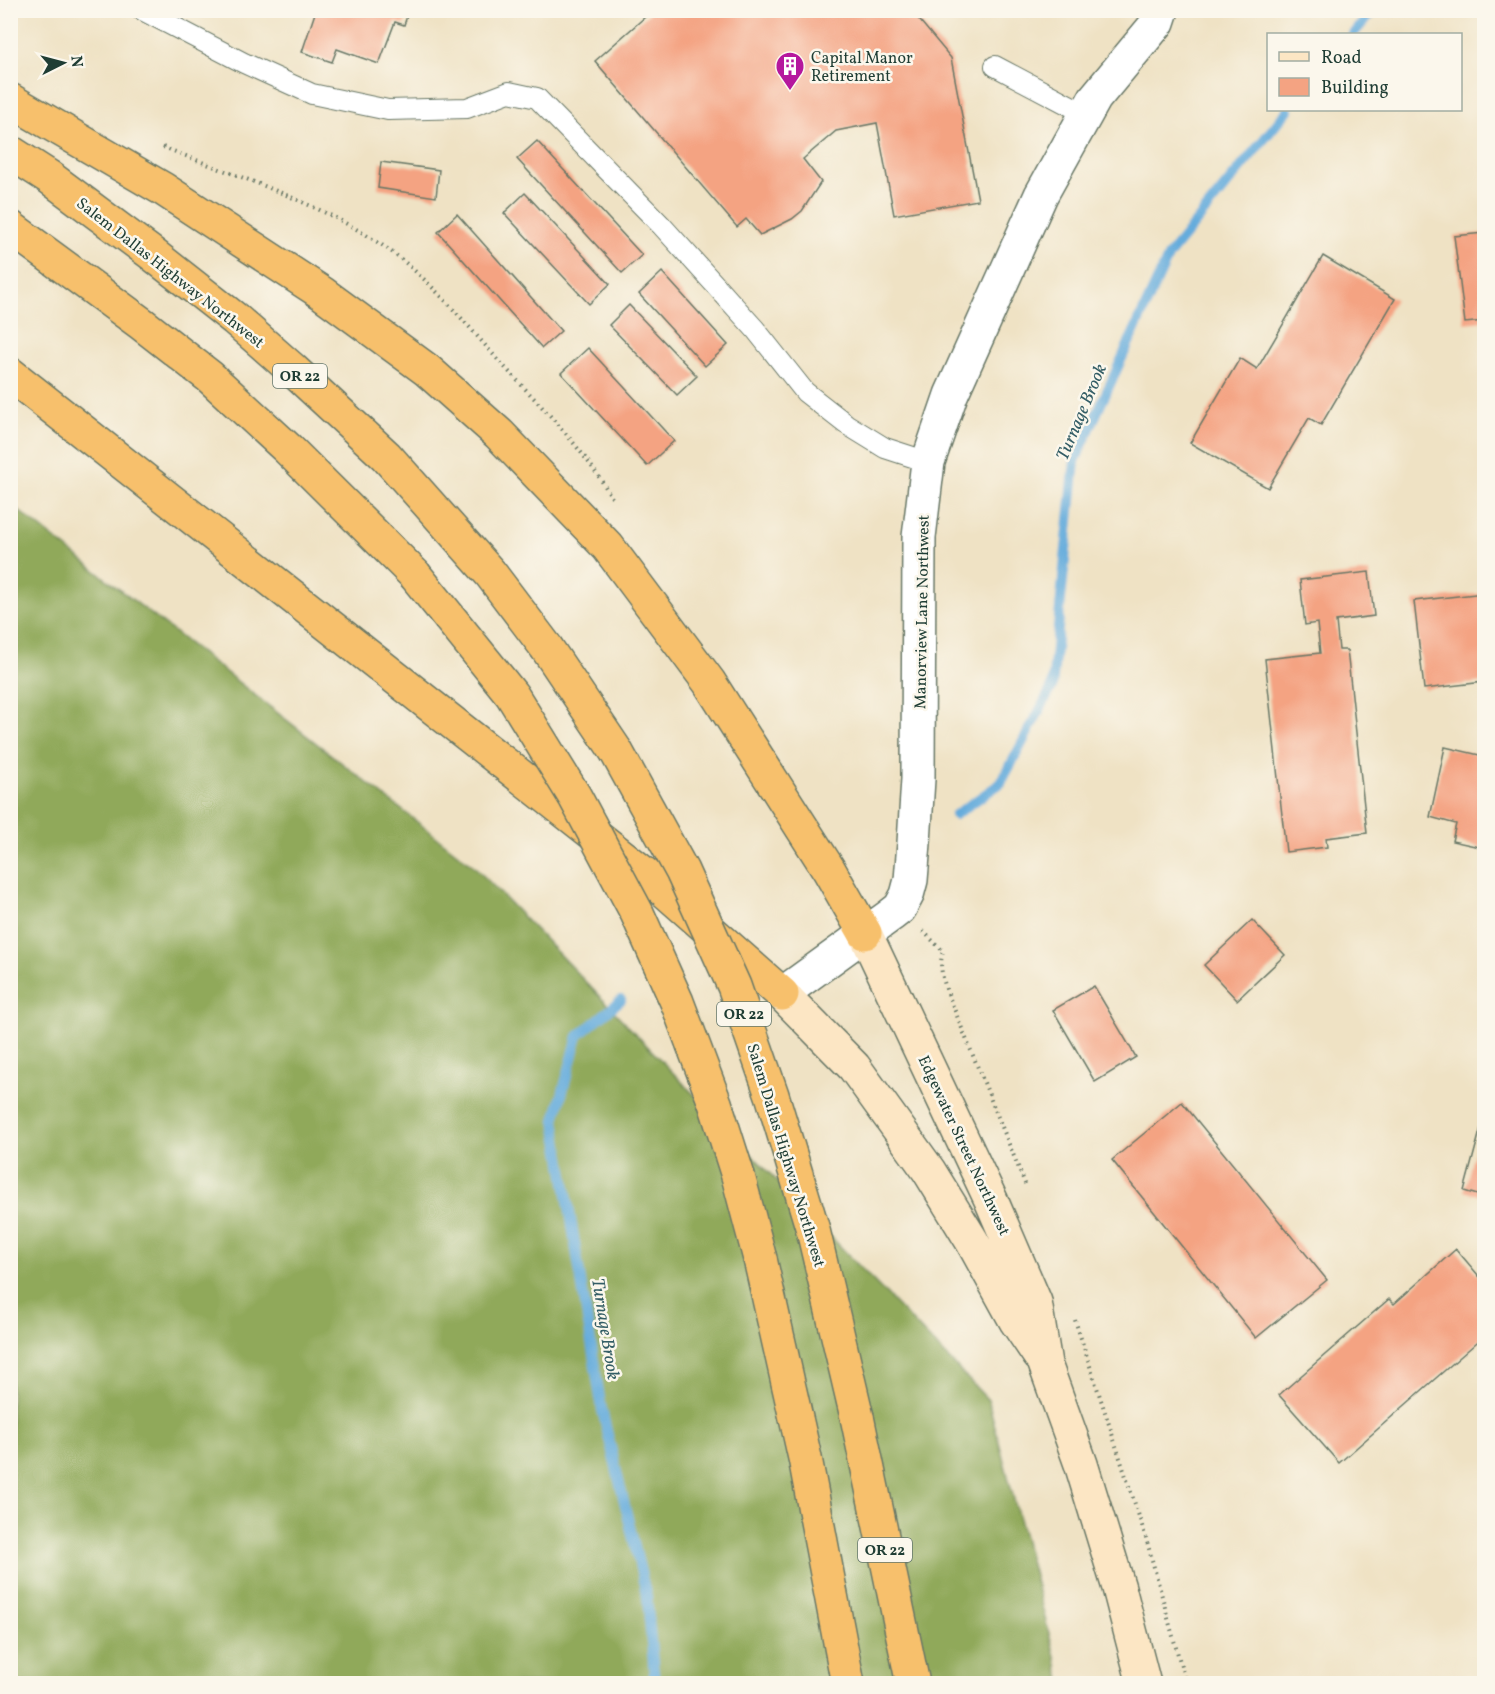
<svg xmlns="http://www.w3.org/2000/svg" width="1495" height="1694" viewBox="0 0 1495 1694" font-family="Vollkorn,serif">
<rect width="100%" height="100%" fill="#fbf7ec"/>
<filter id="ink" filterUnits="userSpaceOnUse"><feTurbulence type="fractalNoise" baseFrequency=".0167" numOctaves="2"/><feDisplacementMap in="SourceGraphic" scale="12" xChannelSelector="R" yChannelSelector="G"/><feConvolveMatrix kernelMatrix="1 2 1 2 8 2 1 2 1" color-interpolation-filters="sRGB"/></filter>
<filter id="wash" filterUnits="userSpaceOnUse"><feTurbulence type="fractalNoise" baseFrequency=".008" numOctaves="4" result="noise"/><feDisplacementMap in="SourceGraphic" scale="24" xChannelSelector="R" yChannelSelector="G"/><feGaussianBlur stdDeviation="1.35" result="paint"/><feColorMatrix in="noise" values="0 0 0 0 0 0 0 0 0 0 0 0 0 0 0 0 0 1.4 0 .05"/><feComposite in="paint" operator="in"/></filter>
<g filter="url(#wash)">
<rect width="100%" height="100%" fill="#efe2c4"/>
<path fill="#90a95a" stroke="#587347" stroke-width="1.5" d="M 10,504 L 475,867 L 988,1400 L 1062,1683 L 11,1683 Z"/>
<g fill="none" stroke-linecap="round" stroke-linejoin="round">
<path stroke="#65acdc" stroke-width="10" d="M 1353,34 L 1374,10
M 955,815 L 1001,783 L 1052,687 L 1075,461 L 1169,255 L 1288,110
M 621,1000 L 578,1036 L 555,1120 L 602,1410 L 647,1597 L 655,1684"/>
</g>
<g id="blocks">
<path fill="#f4a382" d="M 316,10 L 409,10 L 404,25 L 395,22 L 379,64 L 337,49 L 332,62 L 302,52 Z
M 653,10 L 911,10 L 951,58 L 978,200 L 894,215 L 877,123 L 836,131 L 803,159 L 821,182 L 802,211 L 792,219 L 760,235 L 746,219 L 737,227 L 595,61 Z
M 537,141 L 642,255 L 622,273 L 517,159 Z
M 381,162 L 439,170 L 436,197 L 378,188 Z
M 525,193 L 610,284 L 589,304 L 504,213 Z
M 457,214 L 561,331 L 542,348 L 438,232 Z
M 1484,233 L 1484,321 L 1465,323 L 1454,236 Z
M 1323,256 L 1395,299 L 1321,425 L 1309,418 L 1268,488 L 1190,443 L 1240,358 L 1257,369 Z
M 662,272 L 728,345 L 705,366 L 639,294 Z
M 629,305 L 697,376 L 677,395 L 609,325 Z
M 588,348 L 674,441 L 647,466 L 561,373 Z
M 1369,572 L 1374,616 L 1336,621 L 1339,650 L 1347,650 L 1367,833 L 1326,838 L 1327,847 L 1286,852 L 1265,659 L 1320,653 L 1317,623 L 1305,625 L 1300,580 Z
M 1484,593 L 1484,682 L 1424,689 L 1414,601 Z
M 1445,747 L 1484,756 L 1484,848 L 1452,841 L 1456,824 L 1430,817 Z
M 1252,920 L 1285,955 L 1237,1000 L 1204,965 Z
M 1094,986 L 1136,1057 L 1095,1082 L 1053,1010 Z
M 1182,1102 L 1327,1280 L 1256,1338 L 1112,1160 Z
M 1484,1116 L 1484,1197 L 1464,1191 Z
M 1456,1249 L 1484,1282 L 1484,1336 L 1339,1463 L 1279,1395 L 1389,1299 L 1394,1304 Z"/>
</g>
</g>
<g filter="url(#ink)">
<use href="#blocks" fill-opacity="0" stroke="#687766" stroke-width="1.5"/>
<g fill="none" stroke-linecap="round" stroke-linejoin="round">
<g stroke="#687766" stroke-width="22">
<path id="service" d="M 142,10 L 244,63 L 312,94 L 388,110 L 467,108 L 509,92 L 537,98 L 662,226 L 755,329 L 805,392 L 846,424 L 885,448 L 928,462
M 995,66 L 1086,114"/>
</g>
<g stroke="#687766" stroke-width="36">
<path id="minor" d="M 782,994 L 891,915 L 900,908 L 907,895 L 911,880 L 914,843 L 918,779 L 919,537 L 928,462 L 951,395 L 1041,195 L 1095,98 L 1158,22 L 1162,10"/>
</g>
<g stroke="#687766" stroke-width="36">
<path id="secondary" d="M 865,933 L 991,1200 L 1035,1302 L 1045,1364 L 1081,1464 L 1119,1588 L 1144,1684
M 782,994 L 854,1067 L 929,1171 L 972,1241 L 1016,1321 L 1039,1355"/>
</g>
<g stroke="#687766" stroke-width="36">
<path id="trunk" d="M 10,100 L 163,189 L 322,293 L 427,370 L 499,434 L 608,547 L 709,682 L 829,870 L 865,933
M 10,152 L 49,177 L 151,253 L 235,319 L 293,370 L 386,456 L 490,573 L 546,647
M 10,227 L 142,324 L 210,377 L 288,449 L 415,575
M 10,374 L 656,883 L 782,994
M 760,1259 L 805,1458 L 848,1684
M 857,1417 L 913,1684"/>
</g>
<path stroke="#687766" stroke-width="4" stroke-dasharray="1.5 4.5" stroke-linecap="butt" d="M 163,147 C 233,175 307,198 371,238 C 422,269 460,317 499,361 C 539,404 583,447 612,498
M 923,931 L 943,951 C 939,965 942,975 946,989 L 1026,1186
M 1075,1320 L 1146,1538 L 1186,1684
M 10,1675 L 19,1684"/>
<use href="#service" stroke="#fff" stroke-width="20"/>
<use href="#minor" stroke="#fff" stroke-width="33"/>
<use href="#secondary" stroke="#fce6c4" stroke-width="33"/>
<use href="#trunk" stroke="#f7c06c" stroke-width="33"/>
<g stroke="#687766" stroke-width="36" stroke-linecap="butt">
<path id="trunk-bridge" d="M 415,575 L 512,695 L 575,797 L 637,913 L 677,1002 L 715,1103 L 738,1176 L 760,1259
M 546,647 L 616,751 L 682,871 L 734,986 L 772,1095 L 813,1230 L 857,1417"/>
</g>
<use href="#trunk-bridge" stroke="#f7c06c" stroke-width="33"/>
</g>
</g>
<defs>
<g id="building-pin" transform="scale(1.5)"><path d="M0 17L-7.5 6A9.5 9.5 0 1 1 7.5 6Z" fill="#b5179e" stroke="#fbf7ec"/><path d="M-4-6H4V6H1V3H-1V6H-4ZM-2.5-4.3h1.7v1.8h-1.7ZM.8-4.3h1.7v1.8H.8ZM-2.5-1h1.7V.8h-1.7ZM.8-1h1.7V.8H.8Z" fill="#fff"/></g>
</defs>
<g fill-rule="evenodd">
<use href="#building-pin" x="790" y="66"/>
</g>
<g text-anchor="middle" stroke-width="5" stroke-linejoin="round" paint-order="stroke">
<g fill="#fbf7ec" stroke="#61756b" stroke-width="1.5">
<rect x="273" y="364" width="54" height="24" rx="4.5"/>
<rect x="717" y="1002" width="54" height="24" rx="4.5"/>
<rect x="858" y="1538" width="54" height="24" rx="4.5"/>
</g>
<g font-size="15" font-weight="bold" fill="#1f3d34">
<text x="300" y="381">OR 22</text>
<text x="744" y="1019">OR 22</text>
<text x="885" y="1555">OR 22</text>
</g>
<g font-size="16" fill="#1f3d34" stroke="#fbf7ec" text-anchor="start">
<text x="811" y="63">Capital Manor<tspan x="811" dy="18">Retirement</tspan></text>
</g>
<g font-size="16" fill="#1f3d34" stroke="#fbf7ec">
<text transform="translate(171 272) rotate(38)" y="6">Salem Dallas Highway Northwest</text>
<text transform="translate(921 612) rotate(-89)" y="6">Manorview Lane Northwest</text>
<text transform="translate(965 1145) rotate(65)" y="6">Edgewater Street Northwest</text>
<text transform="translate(787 1155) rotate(73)" y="6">Salem Dallas Highway Northwest</text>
</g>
<g font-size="18" font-style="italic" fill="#345e66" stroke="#fbf7ec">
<text transform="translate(1081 412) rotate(-67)" y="6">Turnage Brook</text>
<text transform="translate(606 1329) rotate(81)" y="6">Turnage Brook</text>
</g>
</g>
<rect width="1495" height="1694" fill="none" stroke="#fbf7ec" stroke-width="36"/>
<rect x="1267" y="33" width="195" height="78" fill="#fbf7ec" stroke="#a3ada2" stroke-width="1.5"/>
<rect x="1279" y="52" width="30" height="9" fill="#fce6c4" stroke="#a3ada2" stroke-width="1.5"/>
<text x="1321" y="63" font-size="18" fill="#1f3d34">Road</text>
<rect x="1279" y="78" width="30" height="18" fill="#f4a382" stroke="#a3ada2" stroke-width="1.5"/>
<text x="1321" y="93" font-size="18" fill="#1f3d34">Building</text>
<g transform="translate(63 63) rotate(84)" stroke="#fbf7ec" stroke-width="4.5" paint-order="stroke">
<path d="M0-4.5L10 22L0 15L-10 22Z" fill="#1f3d34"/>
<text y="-9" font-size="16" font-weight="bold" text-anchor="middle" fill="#1f3d34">N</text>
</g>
</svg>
